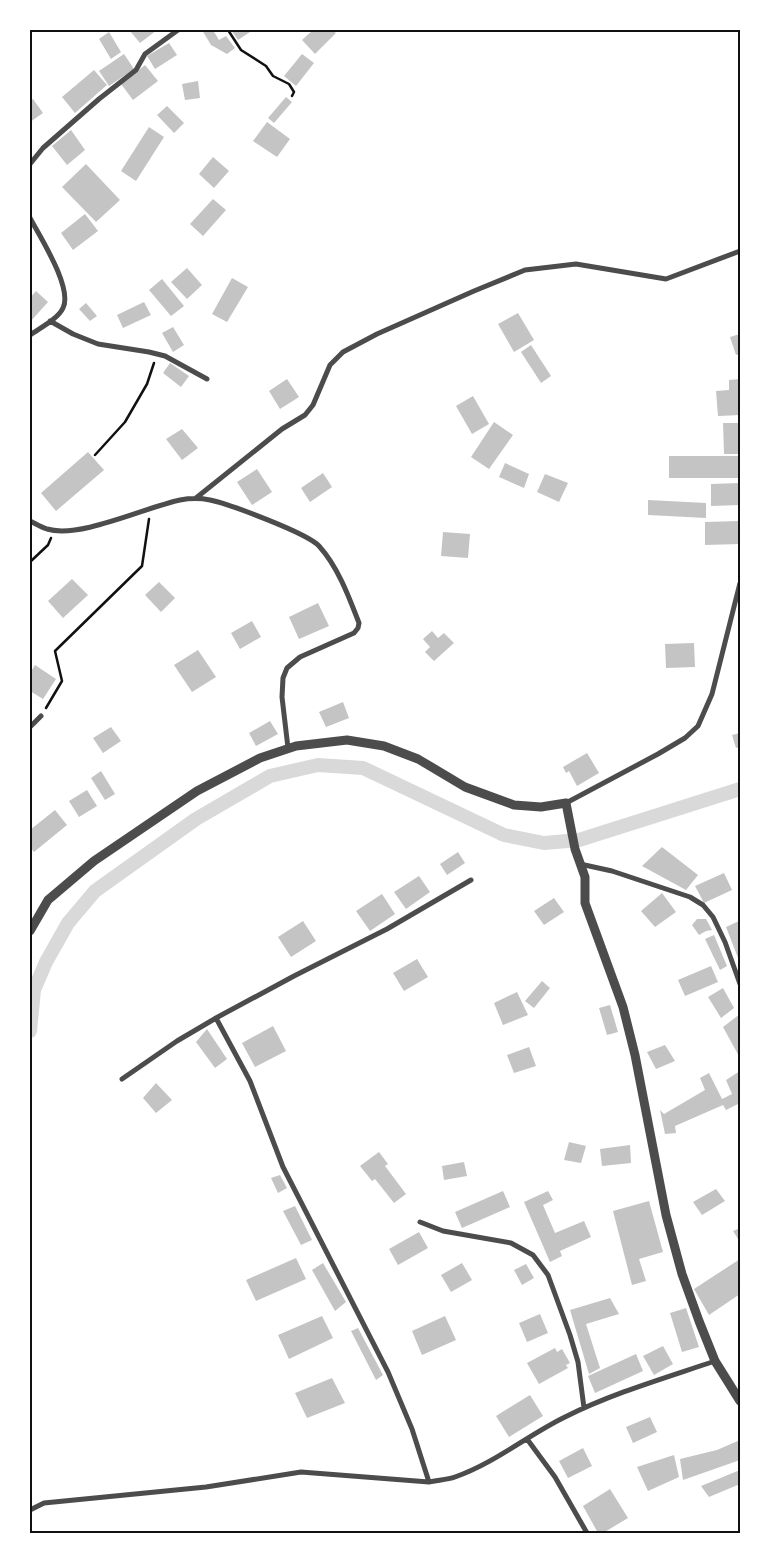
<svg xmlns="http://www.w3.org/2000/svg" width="770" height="1563" viewBox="0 0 770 1563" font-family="Mulish,sans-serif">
<rect width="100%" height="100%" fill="#fff"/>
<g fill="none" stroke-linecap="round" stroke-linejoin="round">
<path stroke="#d9d9d9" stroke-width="14" d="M 30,1031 L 34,990 L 46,962 L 68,923 L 95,891 L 196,819 L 270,776 L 318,765 L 363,768 L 504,835 L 544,843 L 579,840 L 740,789"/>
</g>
<path fill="#c4c4c4" d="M 132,30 L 157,30 L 140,43 L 130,31 Z
M 202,30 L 213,30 L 219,40 L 226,36 L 235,48 L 227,54 L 211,45 Z
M 231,30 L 253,30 L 238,40 Z
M 313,30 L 332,30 L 336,33 L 315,54 L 302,40 Z
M 109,32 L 121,52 L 111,59 L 99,39 Z
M 169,43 L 177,55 L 155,69 L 147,56 Z
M 124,54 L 134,69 L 109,86 L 99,71 Z
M 302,54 L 314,63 L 296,86 L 284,76 Z
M 145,65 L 158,81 L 133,100 L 121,84 Z
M 94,70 L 107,85 L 75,113 L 62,97 Z
M 198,81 L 200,98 L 185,100 L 182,84 Z
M 286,97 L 292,102 L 274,123 L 268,118 Z
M 33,99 L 43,113 L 30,122 L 30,101 Z
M 167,106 L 184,123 L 174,133 L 157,115 Z
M 267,122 L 290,139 L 277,157 L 253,141 Z
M 149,127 L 164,137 L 136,181 L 121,171 Z
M 71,130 L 85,150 L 67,165 L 52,146 Z
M 213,157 L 229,171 L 214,188 L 199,174 Z
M 86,164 L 120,200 L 96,222 L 62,187 Z
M 213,199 L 226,210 L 203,236 L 190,224 Z
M 85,214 L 98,231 L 73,250 L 61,233 Z
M 187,268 L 202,285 L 187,299 L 171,282 Z
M 232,278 L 248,287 L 227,322 L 212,314 Z
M 162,279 L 184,306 L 171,316 L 149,290 Z
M 36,291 L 48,302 L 30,322 L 30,298 Z
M 144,302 L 151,315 L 123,328 L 117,315 Z
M 86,303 L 97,316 L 90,321 L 79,309 Z
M 518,313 L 534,340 L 514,352 L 498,324 Z
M 173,327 L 184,345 L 173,352 L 162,333 Z
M 740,334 L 740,354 L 736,355 L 730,337 Z
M 531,345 L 551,376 L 541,383 L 521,352 Z
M 170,363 L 189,376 L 181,387 L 163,373 Z
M 287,379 L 299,397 L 280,409 L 269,391 Z
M 740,379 L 740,415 L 718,416 L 716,391 L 729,390 L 729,380 Z
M 473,396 L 489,424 L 472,434 L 456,406 Z
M 494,422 L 513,435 L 489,469 L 471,457 Z
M 723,423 L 740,423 L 740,454 L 724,454 Z
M 182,429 L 198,448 L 182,460 L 166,439 Z
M 88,452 L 104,470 L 56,511 L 41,493 Z
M 669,456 L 740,456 L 740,478 L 669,478 Z
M 505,463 L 529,474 L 524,488 L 499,477 Z
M 257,469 L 272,492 L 252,505 L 237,482 Z
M 323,473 L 332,487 L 310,502 L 301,488 Z
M 545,474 L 568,483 L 559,502 L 537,492 Z
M 740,483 L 740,505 L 711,506 L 711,484 Z
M 648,500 L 706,503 L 706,518 L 648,515 Z
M 740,521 L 740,544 L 705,545 L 705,522 Z
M 443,532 L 470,534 L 468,558 L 441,556 Z
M 72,579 L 88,595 L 63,618 L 48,601 Z
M 159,582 L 175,598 L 161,612 L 145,595 Z
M 318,603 L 329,626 L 299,639 L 289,617 Z
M 252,621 L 261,637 L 240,649 L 231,633 Z
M 432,631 L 438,638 L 444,633 L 454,643 L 434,661 L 425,652 L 430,647 L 423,639 Z
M 694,643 L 695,667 L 666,668 L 665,644 Z
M 198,650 L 216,677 L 192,692 L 174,665 Z
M 35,665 L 56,679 L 43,699 L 30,691 L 30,673 Z
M 343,702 L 349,718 L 326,727 L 319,712 Z
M 270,721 L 278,734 L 256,746 L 249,733 Z
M 111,727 L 121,741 L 103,753 L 93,738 Z
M 740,733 L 740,747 L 736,748 L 732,735 Z
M 587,753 L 599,773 L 577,786 L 569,771 L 566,773 L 563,767 Z
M 101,771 L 115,794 L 105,800 L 91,778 Z
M 87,790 L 97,806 L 79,817 L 69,801 Z
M 55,810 L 67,825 L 34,852 L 30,847 L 30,830 Z
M 662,847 L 698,875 L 686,890 L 642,866 Z
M 458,852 L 465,863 L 447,875 L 440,864 Z
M 724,873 L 732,890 L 704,903 L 695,886 Z
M 419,876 L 430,892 L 406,909 L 394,892 Z
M 662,893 L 676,912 L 655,927 L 641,911 Z
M 382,894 L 395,914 L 370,931 L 356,911 Z
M 554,898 L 564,912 L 544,925 L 534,911 Z
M 697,919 L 706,919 L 712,930 L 706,931 L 699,935 L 692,925 Z
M 303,921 L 316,941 L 291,957 L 278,937 Z
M 739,921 L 740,922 L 740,963 L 726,927 Z
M 714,935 L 727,966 L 720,970 L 705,939 Z
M 417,959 L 428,977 L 404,991 L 393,973 Z
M 711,966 L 718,982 L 685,996 L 678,980 Z
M 542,981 L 550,988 L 534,1008 L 525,1001 Z
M 723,988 L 734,1008 L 721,1018 L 708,997 Z
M 517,992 L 528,1015 L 503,1025 L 494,1003 Z
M 610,1005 L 618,1032 L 607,1035 L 599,1008 Z
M 740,1014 L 740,1058 L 723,1027 Z
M 273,1026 L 286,1051 L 255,1067 L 242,1043 Z
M 207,1029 L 227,1059 L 215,1068 L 196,1042 Z
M 665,1045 L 675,1061 L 656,1069 L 647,1052 Z
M 529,1047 L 536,1066 L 514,1073 L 507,1055 Z
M 740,1071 L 740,1103 L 726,1110 L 723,1105 L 675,1126 L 676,1133 L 665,1134 L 660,1110 L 664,1114 L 705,1090 L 700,1078 L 709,1073 L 722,1099 L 732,1094 L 726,1080 Z
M 156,1083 L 172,1100 L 156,1113 L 143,1098 Z
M 569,1142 L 586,1146 L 581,1163 L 564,1160 Z
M 630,1145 L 631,1163 L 602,1166 L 600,1149 Z
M 379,1152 L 388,1164 L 385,1166 L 406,1194 L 394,1203 L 375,1179 L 372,1181 L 360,1166 Z
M 464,1162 L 467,1176 L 444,1180 L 442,1166 Z
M 280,1175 L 287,1188 L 278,1193 L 271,1178 Z
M 716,1189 L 725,1201 L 702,1215 L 693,1202 Z
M 503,1191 L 510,1207 L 462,1228 L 455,1212 Z
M 548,1191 L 553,1200 L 543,1205 L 555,1233 L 584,1221 L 591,1237 L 560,1251 L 562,1256 L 550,1262 L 524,1202 Z
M 649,1201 L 663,1252 L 639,1259 L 646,1281 L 632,1285 L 613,1211 Z
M 295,1206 L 312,1240 L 301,1245 L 283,1211 Z
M 740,1228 L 740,1242 L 733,1231 Z
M 419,1232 L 428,1248 L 398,1265 L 389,1249 Z
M 296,1258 L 306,1279 L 256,1301 L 246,1280 Z
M 740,1259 L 740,1294 L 709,1315 L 694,1289 Z
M 323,1263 L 346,1302 L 335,1311 L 312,1270 Z
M 462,1263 L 472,1280 L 451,1292 L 441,1275 Z
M 526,1264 L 534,1278 L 522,1285 L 514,1270 Z
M 610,1298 L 619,1314 L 586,1324 L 600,1368 L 589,1374 L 570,1310 Z
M 686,1308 L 699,1347 L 682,1352 L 670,1313 Z
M 540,1314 L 548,1333 L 527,1342 L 519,1323 Z
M 322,1316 L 333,1338 L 289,1359 L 278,1335 Z
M 445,1316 L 456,1340 L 422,1355 L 412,1331 Z
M 358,1328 L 383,1375 L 376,1380 L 351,1331 Z
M 663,1346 L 673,1364 L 654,1375 L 643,1356 Z
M 555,1348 L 557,1352 L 562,1349 L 570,1363 L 566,1365 L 568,1368 L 539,1384 L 527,1363 Z
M 636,1354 L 643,1371 L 595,1393 L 588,1376 Z
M 332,1378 L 345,1403 L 307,1418 L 295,1393 Z
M 530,1395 L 543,1416 L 509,1437 L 496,1416 Z
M 650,1417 L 657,1432 L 633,1443 L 626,1427 Z
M 740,1440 L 740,1460 L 683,1480 L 680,1459 L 717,1450 Z
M 583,1448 L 592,1466 L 568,1478 L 559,1461 Z
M 674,1455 L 679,1477 L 648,1491 L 637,1467 Z
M 740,1470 L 740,1484 L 709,1497 L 701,1486 Z
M 610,1489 L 628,1518 L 603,1533 L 598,1533 L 583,1506 Z"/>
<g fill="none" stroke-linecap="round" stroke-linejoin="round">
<path stroke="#111" stroke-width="2.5" d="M 228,30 L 241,50 L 266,66 L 273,76 L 289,84 L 294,92 L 292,96
M 95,455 L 125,422 L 147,384 L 154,363
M 30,562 L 48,545 L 51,538
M 46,708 L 62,681 L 55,651 L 142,566 L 149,519"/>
<path stroke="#4c4c4c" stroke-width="5" d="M 30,164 L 43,148 L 99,99 L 136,70 L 145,54 L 178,30
M 30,218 C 40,237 73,288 63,308 C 58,319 40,328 30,335
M 50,321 L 73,334 L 98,344 L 149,352 L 165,356 L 207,379
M 196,498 L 282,429 L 305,415 L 313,405 L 330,365 L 343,352 L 377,334 L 474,291 L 525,270 L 576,264 L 666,279 L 740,251
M 30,521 C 36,524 41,527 47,529 C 80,539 146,507 180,500 C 191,498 200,498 210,500 C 229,504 307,533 319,546 C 338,567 349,597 359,623 L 358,628 L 354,633 L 300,657 L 287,668 L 283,678 L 282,697 L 288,748
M 30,727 L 41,716
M 566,803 L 658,754 L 685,738 L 698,726 L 712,694 L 740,583
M 580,864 L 612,871 L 690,897 L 703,905 L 713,917 L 725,942 L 740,984
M 216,1018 L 250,1081 L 283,1167 L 388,1372 L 412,1429 L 429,1482
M 122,1079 L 177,1041 L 216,1018 L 294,976 L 387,929 L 471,880
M 420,1222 L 443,1231 L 511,1243 L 533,1255 L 548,1275 L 570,1335 L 578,1362 L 584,1408
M 527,1439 L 555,1477 L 587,1533
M 30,1510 L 44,1503 L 206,1487 L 301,1472 L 429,1482 C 437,1480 447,1480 455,1477 C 495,1463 528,1435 565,1417 C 613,1393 665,1378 715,1361"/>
<path stroke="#4c4c4c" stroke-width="9" d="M 30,931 L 48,900 L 94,861 L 197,791 L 260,758 L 296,746 L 347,740 L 384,746 L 418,759 L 465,787 L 514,805 L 541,807 L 566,803 L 575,849 L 585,877 L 585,903 L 623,1007 L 635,1055 L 666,1215 L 682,1274 L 699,1321 L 715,1361 L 740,1401"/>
</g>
<rect width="770" height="1563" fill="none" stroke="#ffffff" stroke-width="62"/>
<rect x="31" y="31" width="708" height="1501" fill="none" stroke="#111" stroke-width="2"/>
</svg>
